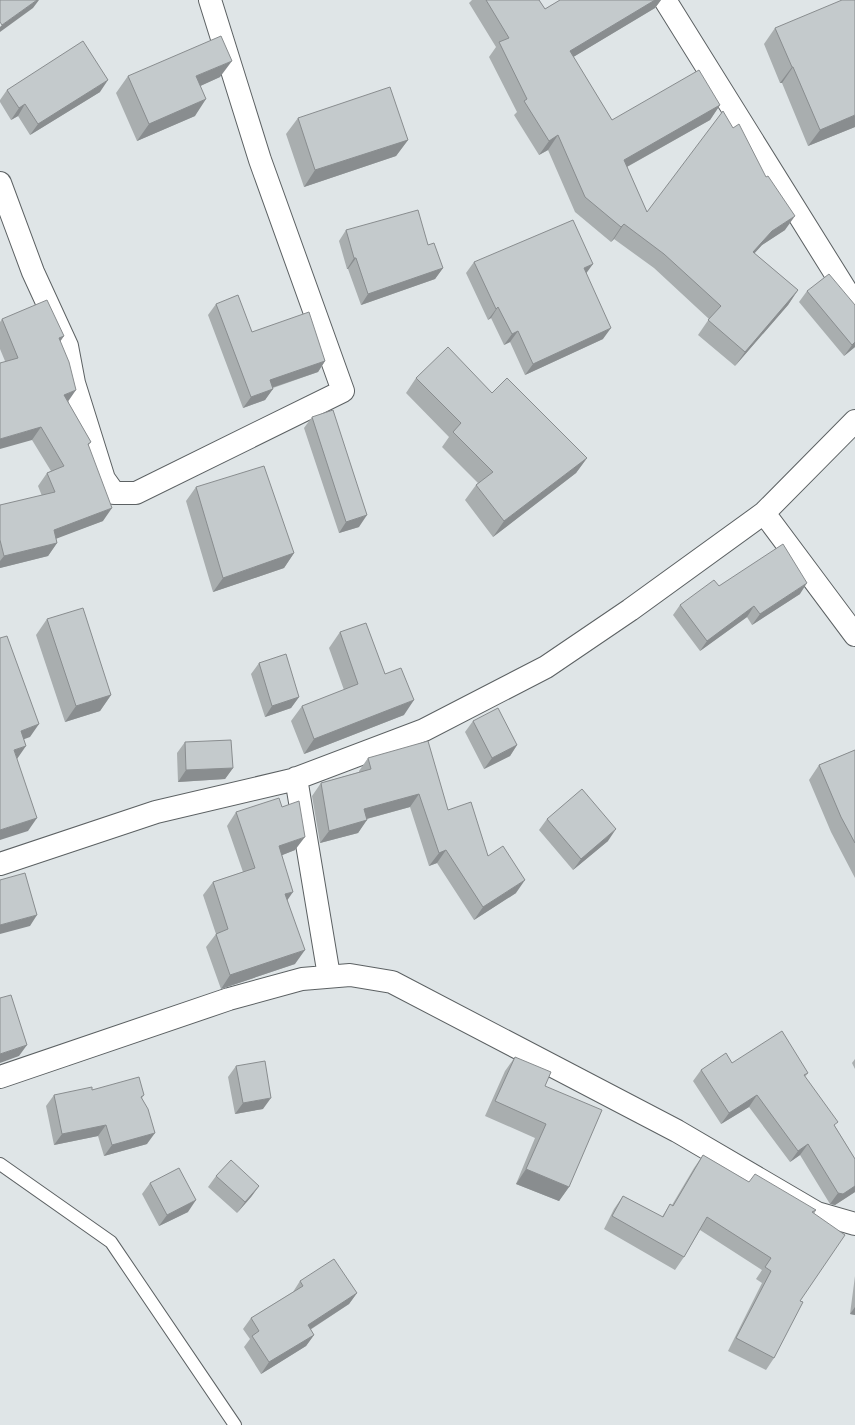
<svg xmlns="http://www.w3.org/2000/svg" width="855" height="1425" viewBox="0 0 855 1425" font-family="Manrope,sans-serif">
<rect width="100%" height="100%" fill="#dfe5e7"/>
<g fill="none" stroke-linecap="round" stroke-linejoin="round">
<g stroke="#5c6163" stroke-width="14">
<path id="lane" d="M 0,1164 L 111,1242 L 235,1425"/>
</g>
<g stroke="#5c6163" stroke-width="24">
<path id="street" d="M 665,0 L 855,305
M 0,183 L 33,272 L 67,346 L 74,383 L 104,479 L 114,493 L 136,493 L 343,391 L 260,160 L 210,0
M 764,513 L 855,635
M 296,778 L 329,976
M 0,864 L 156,812 L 292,780 L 424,730 L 546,667 L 630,610 L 764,513 L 855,421
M 0,1077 L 229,999 L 302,979 L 350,975 L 392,982 L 677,1131 L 817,1213 L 855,1224"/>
</g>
<use href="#lane" stroke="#fff" stroke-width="12"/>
<use href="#street" stroke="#fff" stroke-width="22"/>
</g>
<path fill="#a9aeaf" d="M 472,0 L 539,0 L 545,9 L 560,0 L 661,0 L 655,8 L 573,57 L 612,120 L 720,105 L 710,120 L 627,167 L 647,212 L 785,230 L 762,245 L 754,253 L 798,290 L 788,305 L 735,366 L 698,335 L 709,319 L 654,268 L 614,239 L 611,242 L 575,212 L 548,150 L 539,155 L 514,115 L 517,112 L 489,57 L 496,47 L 469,3 Z
M 775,28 L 855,127 L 808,146 L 782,83 L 780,83 L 764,44 Z
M 128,76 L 220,77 L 200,86 L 195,116 L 137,141 L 116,93 Z
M 7,90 L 100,92 L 30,135 L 18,116 L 11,120 L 0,102 L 0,100 Z
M 298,118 L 408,140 L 396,156 L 304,187 L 286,134 Z
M 346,230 L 428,245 L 443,268 L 435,279 L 361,305 L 348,269 L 347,269 L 339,241 Z
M 474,262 L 586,274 L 603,339 L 525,375 L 510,342 L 504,345 L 491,318 L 488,320 L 466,273 Z
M 807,291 L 855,305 L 855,347 L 844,356 L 799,302 Z
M 216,304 L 252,332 L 325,361 L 318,372 L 273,388 L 265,400 L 243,408 L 208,315 Z
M 2,319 L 64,336 L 60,341 L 68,402 L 91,442 L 88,446 L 103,521 L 56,538 L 57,543 L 48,556 L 0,568 L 0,505 L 42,496 L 38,486 L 47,473 L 51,471 L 32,440 L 5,361 L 0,349 L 0,322 Z
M 416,378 L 492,393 L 587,458 L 576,473 L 493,537 L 465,500 L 476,485 L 478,483 L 442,447 L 449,437 L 406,393 Z
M 312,417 L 359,527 L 339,533 L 304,428 Z
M 196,487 L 294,553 L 284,568 L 213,592 L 186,501 Z
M 719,586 L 800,594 L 752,625 L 747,617 L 700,651 L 673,615 L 680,605 Z
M 47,619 L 111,695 L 100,711 L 65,722 L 36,635 Z
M 340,632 L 385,674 L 404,715 L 304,754 L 291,721 L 302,706 L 344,690 L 329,648 Z
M 259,663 L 299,697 L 291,708 L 265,717 L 251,674 Z
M 473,721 L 517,745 L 510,756 L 484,769 L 465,732 Z
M 185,742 L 233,768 L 225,779 L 178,782 L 177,753 Z
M 855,750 L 855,878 L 831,832 L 809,780 L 819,765 Z
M 368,758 L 448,810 L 488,856 L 516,893 L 474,920 L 437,863 L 429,866 L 410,807 L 367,819 L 358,833 L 320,843 L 312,796 L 321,783 L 359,772 L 359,771 Z
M 236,812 L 295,850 L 282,855 L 295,964 L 221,989 L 206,947 L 216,934 L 203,895 L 213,882 L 243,872 L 227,826 Z
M 547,819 L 608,841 L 573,870 L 539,830 Z
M 515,1057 L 545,1086 L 569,1187 L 559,1201 L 516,1184 L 535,1138 L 485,1116 L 505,1071 Z
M 855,1059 L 855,1069 L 852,1063 Z
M 732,1063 L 808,1073 L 805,1077 L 855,1159 L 855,1192 L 835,1205 L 830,1204 L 800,1155 L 790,1162 L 749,1107 L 721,1124 L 693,1081 L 701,1070 Z
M 236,1066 L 263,1109 L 235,1114 L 228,1077 Z
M 92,1090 L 144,1095 L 142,1098 L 147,1144 L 104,1156 L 98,1136 L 54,1145 L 46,1106 L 54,1095 Z
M 703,1155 L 749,1182 L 816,1210 L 814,1214 L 800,1301 L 774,1358 L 766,1370 L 728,1351 L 762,1283 L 756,1279 L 762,1270 L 700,1230 L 684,1257 L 675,1270 L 604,1229 L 614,1209 L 623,1196 L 662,1217 L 670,1204 L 672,1205 L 694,1168 Z
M 216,1176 L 259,1186 L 251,1197 L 237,1213 L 208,1187 Z
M 150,1183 L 188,1212 L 159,1226 L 142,1194 Z
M 855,1276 L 855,1315 L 850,1314 Z
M 300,1281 L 357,1293 L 349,1304 L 310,1330 L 314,1335 L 306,1346 L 261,1374 L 244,1347 L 250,1339 L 243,1329 L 251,1318 L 293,1292 Z"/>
<path fill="#898d8f" d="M 37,0 L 39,0 L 33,8 L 0,32 L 0,27 L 2,25 Z
M 655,0 L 661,0 L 655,8 L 560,65 L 570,51 Z
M 232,61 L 220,77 L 185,93 L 196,76 Z
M 792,67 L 793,67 L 782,83 L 780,83 Z
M 108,80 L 100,92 L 30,135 L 38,124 Z
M 206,99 L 195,116 L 137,141 L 149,124 Z
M 25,104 L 18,116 L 11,120 L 19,108 Z
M 720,105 L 710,120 L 614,174 L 624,160 Z
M 855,115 L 855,127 L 808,146 L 820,130 Z
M 558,135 L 548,150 L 539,155 L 549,141 Z
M 408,140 L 396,156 L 304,187 L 315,170 Z
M 795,216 L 785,230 L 762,245 L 743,266 L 753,252 L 772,231 Z
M 624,224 L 614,239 L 611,242 L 621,227 Z
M 354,258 L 356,258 L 348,269 L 347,269 Z
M 593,264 L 585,275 L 584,268 Z
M 443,268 L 435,279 L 361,305 L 368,294 Z
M 798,290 L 788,305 L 735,366 L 745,352 Z
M 498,307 L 491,318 L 488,320 L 496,309 Z
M 611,328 L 603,339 L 525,375 L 533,364 Z
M 518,331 L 510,342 L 504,345 L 512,334 Z
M 64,336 L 55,349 L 59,338 Z
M 855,342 L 855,347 L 844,356 L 852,345 Z
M 325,361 L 318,372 L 262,391 L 270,380 Z
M 273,389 L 265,400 L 243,408 L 251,397 Z
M 76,390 L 67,403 L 64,395 Z
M 41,427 L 32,440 L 0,449 L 0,439 Z
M 587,458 L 576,473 L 493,537 L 504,521 Z
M 112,508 L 103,521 L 45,543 L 54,530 Z
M 367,515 L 359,527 L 339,533 L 346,522 Z
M 57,543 L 48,556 L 0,568 L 0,561 L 4,556 Z
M 294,553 L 284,568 L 213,592 L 223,578 Z
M 807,583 L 800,594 L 752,625 L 760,614 Z
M 754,606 L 747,617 L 700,651 L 707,641 Z
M 111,695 L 100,711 L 65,722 L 76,706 Z
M 299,697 L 291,708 L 265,717 L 272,706 Z
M 414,700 L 404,715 L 304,754 L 314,739 Z
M 39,724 L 30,737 L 11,744 L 21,731 Z
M 517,745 L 510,756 L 484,769 L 492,758 Z
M 26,746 L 17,759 L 14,750 Z
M 233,768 L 225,779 L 178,782 L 186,770 Z
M 419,794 L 410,807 L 355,822 L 364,809 Z
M 37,818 L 28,831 L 0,840 L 0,830 Z
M 367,820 L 358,833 L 320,843 L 329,831 Z
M 616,829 L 608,841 L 573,870 L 581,859 Z
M 305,837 L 295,850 L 270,860 L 279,846 Z
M 446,850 L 437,863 L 429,866 L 439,853 Z
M 525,880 L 516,893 L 474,920 L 483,907 Z
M 293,892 L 284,905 L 285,894 Z
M 37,915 L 30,926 L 0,934 L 0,925 Z
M 305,950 L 295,964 L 221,989 L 230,975 Z
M 27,1045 L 19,1056 L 0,1063 L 0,1054 Z
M 757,1095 L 749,1107 L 721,1124 L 729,1113 Z
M 271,1098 L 263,1109 L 235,1114 L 243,1103 Z
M 106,1125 L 98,1136 L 54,1145 L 62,1134 Z
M 155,1133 L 147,1144 L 104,1156 L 112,1145 Z
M 808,1144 L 800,1155 L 790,1162 L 798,1151 Z
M 526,1169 L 569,1187 L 559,1201 L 516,1184 Z
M 259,1186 L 251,1197 L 237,1213 L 245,1202 Z
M 855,1186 L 855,1192 L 835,1205 L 830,1204 L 838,1193 Z
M 196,1200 L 188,1212 L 159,1226 L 167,1215 Z
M 357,1293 L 349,1304 L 300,1336 L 308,1325 Z
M 855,1307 L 855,1315 L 850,1314 Z
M 314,1335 L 306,1346 L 261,1374 L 269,1362 Z"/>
<path fill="#c4cacc" stroke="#898d8f" d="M 0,0 L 37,0 L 2,25 L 0,22 Z
M 486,0 L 539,0 L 545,9 L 560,0 L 655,0 L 570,51 L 612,120 L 699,70 L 720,105 L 624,160 L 647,212 L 723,111 L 733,128 L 739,124 L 766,177 L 768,176 L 795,216 L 772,231 L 753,252 L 798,290 L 745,352 L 708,320 L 721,306 L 664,254 L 624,224 L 621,227 L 585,197 L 558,135 L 549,141 L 524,101 L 527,99 L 499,42 L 509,38 Z
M 842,0 L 855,0 L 855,115 L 820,130 L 793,67 L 792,67 L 775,28 Z
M 221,36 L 232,61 L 196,76 L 206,99 L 149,124 L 128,76 Z
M 83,41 L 108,80 L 38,124 L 25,104 L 19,108 L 7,90 Z
M 390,87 L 408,140 L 315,170 L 298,118 Z
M 418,210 L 428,245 L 434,243 L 443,268 L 368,294 L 356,258 L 354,258 L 346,230 Z
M 573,220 L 593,264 L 584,268 L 611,328 L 533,364 L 518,331 L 512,334 L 498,307 L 496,309 L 474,262 Z
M 829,274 L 855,305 L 855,342 L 852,345 L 807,291 Z
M 238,295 L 252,332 L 309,312 L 325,361 L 270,380 L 273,389 L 251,397 L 216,304 Z
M 47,300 L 64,336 L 59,338 L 69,362 L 76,390 L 64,395 L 91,442 L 88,444 L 112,508 L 54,530 L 57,543 L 4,556 L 0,540 L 0,505 L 55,492 L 47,473 L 64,466 L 41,427 L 0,439 L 0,363 L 18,358 L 2,319 Z
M 448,347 L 492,393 L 507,378 L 587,458 L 504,521 L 476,485 L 493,472 L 453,432 L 461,423 L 416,378 Z
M 333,410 L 367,515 L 346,522 L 312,417 Z
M 264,466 L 294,553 L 223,578 L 196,487 Z
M 783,544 L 807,583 L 760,614 L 754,606 L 707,641 L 680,605 L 714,580 L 719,586 Z
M 83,608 L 111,695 L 76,706 L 47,619 Z
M 366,623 L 385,674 L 401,668 L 414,700 L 314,739 L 302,706 L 358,684 L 340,632 Z
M 7,636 L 39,724 L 21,731 L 26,746 L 14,750 L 37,818 L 0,830 L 0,638 Z
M 286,654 L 299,697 L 272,706 L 259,663 Z
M 498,708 L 517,745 L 492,758 L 473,721 Z
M 231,740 L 233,768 L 186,770 L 185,742 Z
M 428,741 L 448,810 L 471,802 L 488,856 L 503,846 L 525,880 L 483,907 L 446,850 L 439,853 L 419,794 L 364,809 L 367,820 L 329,831 L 321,783 L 371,769 L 368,758 Z
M 855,750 L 855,843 L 841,817 L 819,765 Z
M 582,789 L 616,829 L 581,859 L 547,819 Z
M 279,798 L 282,807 L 299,801 L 305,837 L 279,846 L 293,892 L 285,894 L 305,950 L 230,975 L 216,934 L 228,929 L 213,882 L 255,868 L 236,812 Z
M 25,873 L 37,915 L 0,925 L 0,880 Z
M 11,995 L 27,1045 L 0,1054 L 0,998 Z
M 782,1031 L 808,1073 L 804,1075 L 838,1122 L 834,1125 L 855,1159 L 855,1186 L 843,1194 L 838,1193 L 808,1144 L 798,1151 L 757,1095 L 729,1113 L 701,1070 L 726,1053 L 732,1063 Z
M 515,1057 L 551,1072 L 545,1086 L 602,1110 L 569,1187 L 526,1169 L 546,1124 L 495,1101 Z
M 265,1061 L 271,1098 L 243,1103 L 236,1066 Z
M 139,1077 L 144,1095 L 141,1097 L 148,1109 L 155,1133 L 112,1145 L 106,1125 L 62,1134 L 54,1095 L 92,1087 L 92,1090 Z
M 703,1155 L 749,1182 L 755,1174 L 816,1210 L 812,1212 L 845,1235 L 800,1301 L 803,1302 L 774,1358 L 736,1338 L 771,1271 L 765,1267 L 771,1258 L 707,1217 L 684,1257 L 612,1216 L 623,1196 L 663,1217 L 670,1204 L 673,1206 Z
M 231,1160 L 259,1186 L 245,1202 L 216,1176 Z
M 179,1168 L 196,1200 L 167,1215 L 150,1183 Z
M 334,1259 L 357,1293 L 308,1325 L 314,1335 L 269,1362 L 252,1336 L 259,1331 L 251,1318 L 303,1286 L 300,1281 Z"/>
</svg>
